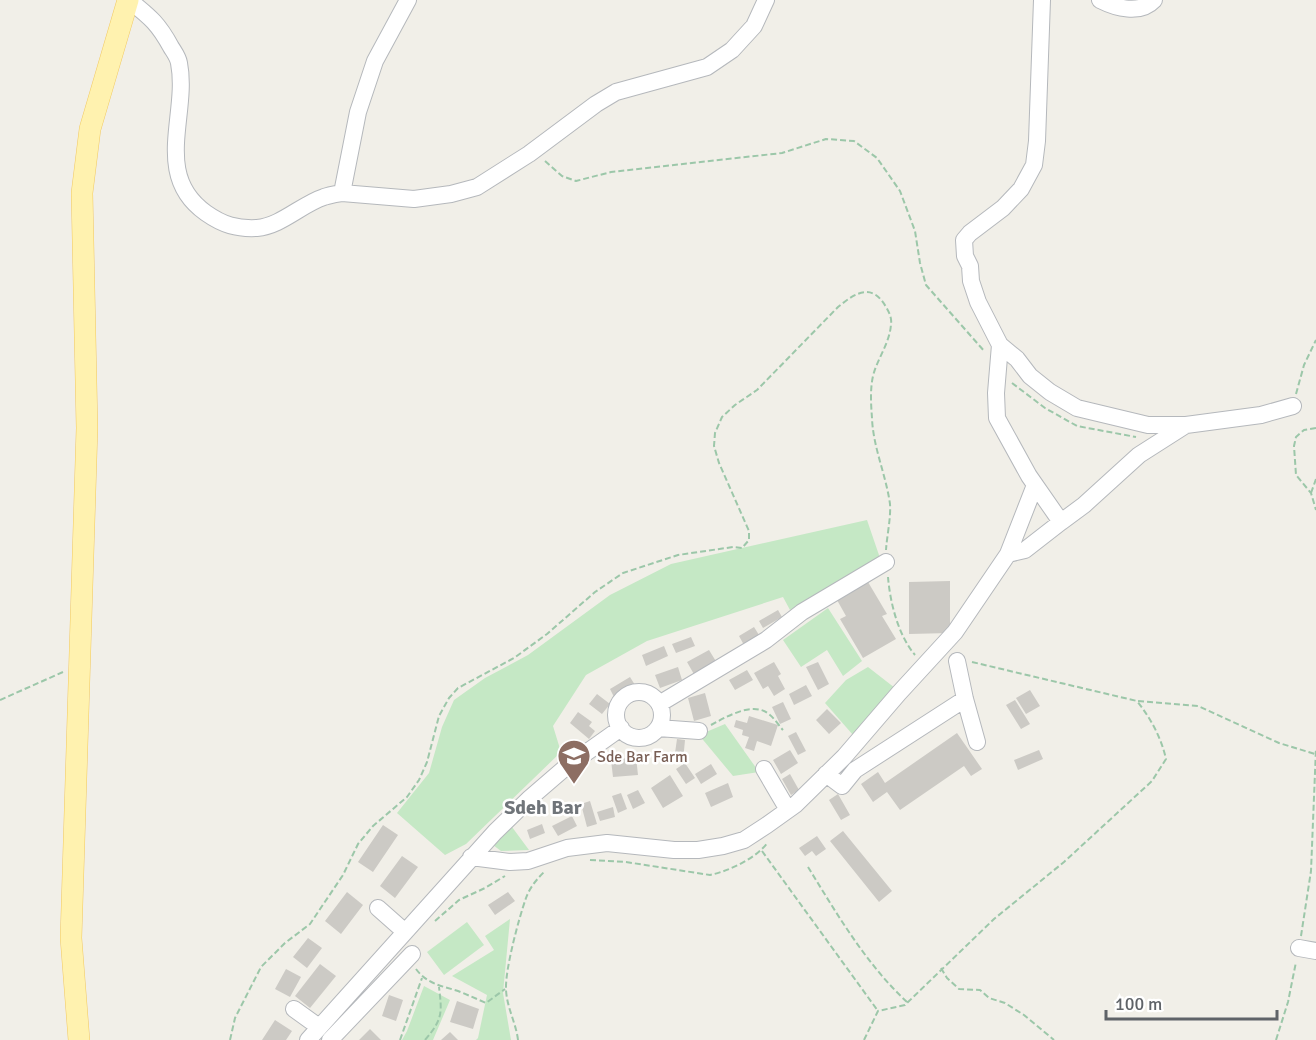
<svg xmlns="http://www.w3.org/2000/svg" width="1316" height="1040" viewBox="0 0 1316 1040" font-family="Signika,sans-serif">
<rect width="100%" height="100%" fill="#f1efe8"/>
<path fill="#c5e8c5" d="M 867,520 L 880,558 L 790,610 L 783,597 L 647,641 L 586,675 L 553,726 L 561,752 L 466,844 L 445,855 L 397,813 L 429,773 L 442,727 L 454,700 L 485,678 L 528,655 L 610,595 L 671,564 Z
M 828,608 L 862,661 L 843,676 L 827,650 L 801,667 L 783,640 Z
M 868,667 L 895,688 L 853,735 L 825,703 L 846,680 Z
M 725,724 L 759,772 L 733,776 L 699,735 Z
M 512,827 L 529,850 L 501,851 L 493,845 Z
M 510,919 L 503,993 L 511,1040 L 476,1040 L 478,1038 L 487,995 L 452,976 L 494,950 L 485,936 Z
M 467,922 L 484,945 L 444,975 L 427,952 Z
M 424,986 L 450,1000 L 433,1040 L 402,1040 L 407,1031 Z"/>
<path fill="#cccac5" d="M 950,581 L 950,633 L 909,634 L 909,582 Z
M 868,582 L 887,614 L 882,616 L 896,639 L 863,658 L 840,619 L 846,616 L 837,600 Z
M 778,610 L 782,617 L 763,628 L 759,621 Z
M 754,627 L 759,635 L 744,645 L 739,636 Z
M 691,637 L 695,646 L 676,653 L 672,644 Z
M 664,646 L 668,656 L 646,666 L 642,655 Z
M 709,650 L 717,663 L 695,676 L 687,662 Z
M 774,662 L 781,674 L 778,676 L 785,689 L 774,696 L 768,686 L 763,689 L 754,673 Z
M 818,662 L 829,684 L 818,690 L 806,667 Z
M 678,667 L 682,680 L 660,688 L 655,675 Z
M 747,670 L 753,680 L 735,690 L 729,680 Z
M 630,677 L 635,685 L 614,697 L 610,689 Z
M 806,685 L 812,696 L 794,705 L 789,694 Z
M 1030,690 L 1040,706 L 1026,714 L 1016,698 Z
M 705,693 L 711,716 L 694,721 L 688,698 Z
M 597,694 L 610,704 L 602,714 L 589,704 Z
M 1015,700 L 1030,724 L 1021,729 L 1006,705 Z
M 783,702 L 791,719 L 780,724 L 772,707 Z
M 827,709 L 841,723 L 829,734 L 816,720 Z
M 578,712 L 592,722 L 589,726 L 595,731 L 589,739 L 570,723 Z
M 749,716 L 778,725 L 771,746 L 757,741 L 754,751 L 745,748 L 749,737 L 742,735 L 743,730 L 734,727 L 736,720 L 747,723 Z
M 796,732 L 806,751 L 798,755 L 788,736 Z
M 957,733 L 982,769 L 971,776 L 964,766 L 900,810 L 887,792 L 873,802 L 861,784 L 878,772 L 885,783 Z
M 677,739 L 685,740 L 683,761 L 674,760 Z
M 790,750 L 798,763 L 781,774 L 773,760 Z
M 1039,750 L 1043,759 L 1018,770 L 1014,760 Z
M 636,757 L 638,775 L 613,777 L 611,760 Z
M 685,763 L 695,778 L 686,784 L 676,769 Z
M 711,764 L 717,774 L 701,784 L 695,774 Z
M 790,774 L 799,790 L 791,795 L 782,779 Z
M 670,775 L 683,796 L 663,808 L 651,788 Z
M 728,783 L 733,797 L 711,807 L 705,793 Z
M 638,790 L 645,803 L 633,809 L 627,795 Z
M 621,793 L 627,809 L 618,813 L 612,796 Z
M 838,794 L 850,815 L 841,820 L 829,800 Z
M 590,801 L 597,824 L 587,827 L 581,804 Z
M 613,807 L 615,817 L 600,821 L 597,812 Z
M 572,816 L 577,826 L 558,836 L 552,826 Z
M 542,824 L 545,833 L 530,839 L 527,830 Z
M 383,825 L 398,835 L 373,872 L 358,862 Z
M 843,831 L 892,891 L 879,902 L 830,841 Z
M 817,836 L 826,849 L 816,856 L 812,851 L 805,856 L 799,848 Z
M 402,856 L 418,867 L 395,898 L 380,886 Z
M 347,892 L 363,905 L 341,934 L 325,921 Z
M 508,892 L 515,901 L 495,915 L 488,905 Z
M 308,938 L 322,948 L 307,968 L 293,957 Z
M 320,964 L 336,976 L 310,1008 L 295,996 Z
M 286,969 L 301,977 L 290,997 L 275,989 Z
M 389,995 L 403,1000 L 396,1021 L 382,1016 Z
M 457,1001 L 479,1009 L 473,1029 L 450,1022 Z
M 275,1020 L 292,1031 L 286,1040 L 262,1040 Z
M 370,1029 L 381,1040 L 359,1040 Z
M 450,1032 L 458,1040 L 441,1040 Z"/>
<g fill="none" stroke-linecap="round" stroke-linejoin="round">
<g stroke="#b5b8bc" stroke-width="18">
<path id="minor" d="M 129,0 C 150,17 158,23 171,47 C 174,52 178,57 179,63 C 189,114 152,175 206,213 C 223,225 237,229 257,228 C 281,226 302,204 324,197 C 329,195 336,194 342,193 L 358,112 L 375,61 L 408,0
M 1042,0 L 1037,141 L 1034,165 L 1021,189 L 1003,208 L 970,233 L 964,240 L 965,256 L 970,266 L 971,281 L 978,302 L 1000,345 L 996,393 L 997,418 L 1029,476 L 1061,522 L 1084,505 L 1139,455 L 1186,425 L 1261,415 L 1293,406
M 1100,0 C 1116,8 1140,15 1154,0
M 342,193 L 414,199 L 451,194 L 477,187 L 529,154 L 596,104 L 616,92 L 707,67 L 732,50 L 754,26 L 766,0
M 1000,345 L 1017,359 L 1030,376 L 1050,392 L 1077,408 L 1148,425 L 1184,425
M 1008,554 L 1025,550 L 1061,522
M 957,661 L 965,699 L 977,742
M616 715a23 23 0 1 1 46 0a23 23 0 1 1-46 0Z
M 659,704 L 766,640 L 802,612 L 886,562
M 658,728 L 699,731
M 764,769 L 788,810
M 826,774 L 842,786 L 855,770 L 965,699
M 471,857 L 510,862 L 528,861 L 567,848 L 607,843 L 674,850 L 698,850 L 723,846 L 744,840 L 767,825 L 795,805 L 844,757 L 899,693 L 955,632 L 1008,554 L 1035,485
M 378,908 L 404,931
M 1299,948 L 1316,951
M 294,1009 L 319,1027
M 308,1040 L 495,832 L 530,798 L 566,767 L 621,728
M 330,1040 L 412,954"/>
</g>
<g stroke="#f2c960" stroke-width="22">
<path id="major" d="M 79,1040 L 71,938 L 87,428 L 82,193 L 90,129 L 128,0"/>
</g>
<path stroke="#9cc7a9" stroke-width="2" stroke-dasharray="6 3" stroke-linecap="butt" d="M 545,161 L 562,176 L 576,181 L 611,172 L 782,153 L 826,139 L 854,141 L 877,158 L 900,191 L 915,231 L 920,263 L 926,285 L 985,352
M 1012,383 L 1045,408 L 1077,426 L 1136,437
M 1296,394 L 1304,365 L 1316,340
M 1316,428 L 1304,430 L 1296,437 L 1294,446 L 1296,475 L 1311,493 L 1316,510
M 1311,493 L 1316,479
M 888,577 C 890,602 898,635 915,655
M 972,662 L 1137,701
M 0,700 L 63,672
M 711,725 C 726,717 754,700 770,715 C 775,719 779,726 783,730
M 762,851 L 878,1011
M 590,860 L 626,862 L 710,875 C 729,871 757,858 768,842
M 808,867 C 837,914 866,964 907,1002
M 435,921 L 459,900 L 485,888 L 505,876
M 1301,936 L 1311,871 L 1316,748
M 941,968 L 947,978 L 959,989 L 980,990 L 989,998 L 1005,1003 L 1024,1015 L 1054,1040
M 416,969 C 427,984 442,986 458,991 C 468,995 477,999 486,1003 L 505,989
M 230,1040 L 235,1018 L 261,967 L 285,943 L 310,924 L 343,875 L 358,844 L 373,826 L 407,797 L 419,780 L 427,762 L 439,716 L 449,698 L 458,688 L 514,658 L 547,634 L 595,592 L 623,573 L 678,555 L 733,547 L 742,548 L 749,540 L 749,531 L 719,463 L 714,446 L 715,433 L 722,417 L 735,405 L 757,390 L 838,307 C 855,293 872,282 886,307 C 889,312 892,318 891,324 C 890,343 877,359 873,376 C 870,389 871,405 872,418 C 873,447 886,475 890,504 C 891,518 887,535 886,550
M 400,1040 L 422,978
M 425,1040 C 443,1019 442,1013 439,987
M 518,1040 C 516,1023 507,1008 506,990 C 505,969 519,918 526,898 C 530,887 537,879 545,871
M 864,1040 L 878,1011 L 905,1005 L 994,919 L 1064,862 L 1152,781 L 1166,759 C 1161,737 1151,719 1137,701 L 1198,706 L 1279,743 L 1315,754
M 1276,1040 L 1288,1002 L 1296,962"/>
<use href="#minor" stroke="#fff" stroke-width="16"/>
<use href="#major" stroke="#fff2af" stroke-width="21"/>
</g>
<defs>
<g id="school-pin" transform="scale(1.725)"><path d="M0 17L-7.5 6A9.5 9.5 0 1 1 7.5 6Z" fill="#8d6e63" stroke="#fff"/><path d="M0-5L7-2L0 1L-7-2ZM-4 1L0 2.5L4 1V4Q0 6-4 4Z" fill="#fff"/></g>
</defs>
<g fill-rule="evenodd">
<use href="#school-pin" x="574" y="756"/>
</g>
<g text-anchor="middle" stroke-width="5" stroke-linejoin="round" paint-order="stroke">
<g font-size="16" fill="#785e54" stroke="#fff" text-anchor="start">
<text x="597" y="762">Sde Bar Farm</text>
</g>
<g font-size="20" font-weight="bold" fill="#70757a" stroke="#fff">
<text x="543" y="814">Sdeh Bar</text>
</g>
</g>
<path d="M1106 1010v9h171v-9" fill="none" stroke="#5f6368" stroke-width="3"/>
<text x="1115" y="1010" font-size="18" fill="#5f6368" stroke="#ffffff" stroke-width="4.5" paint-order="stroke">100 m</text>
</svg>
